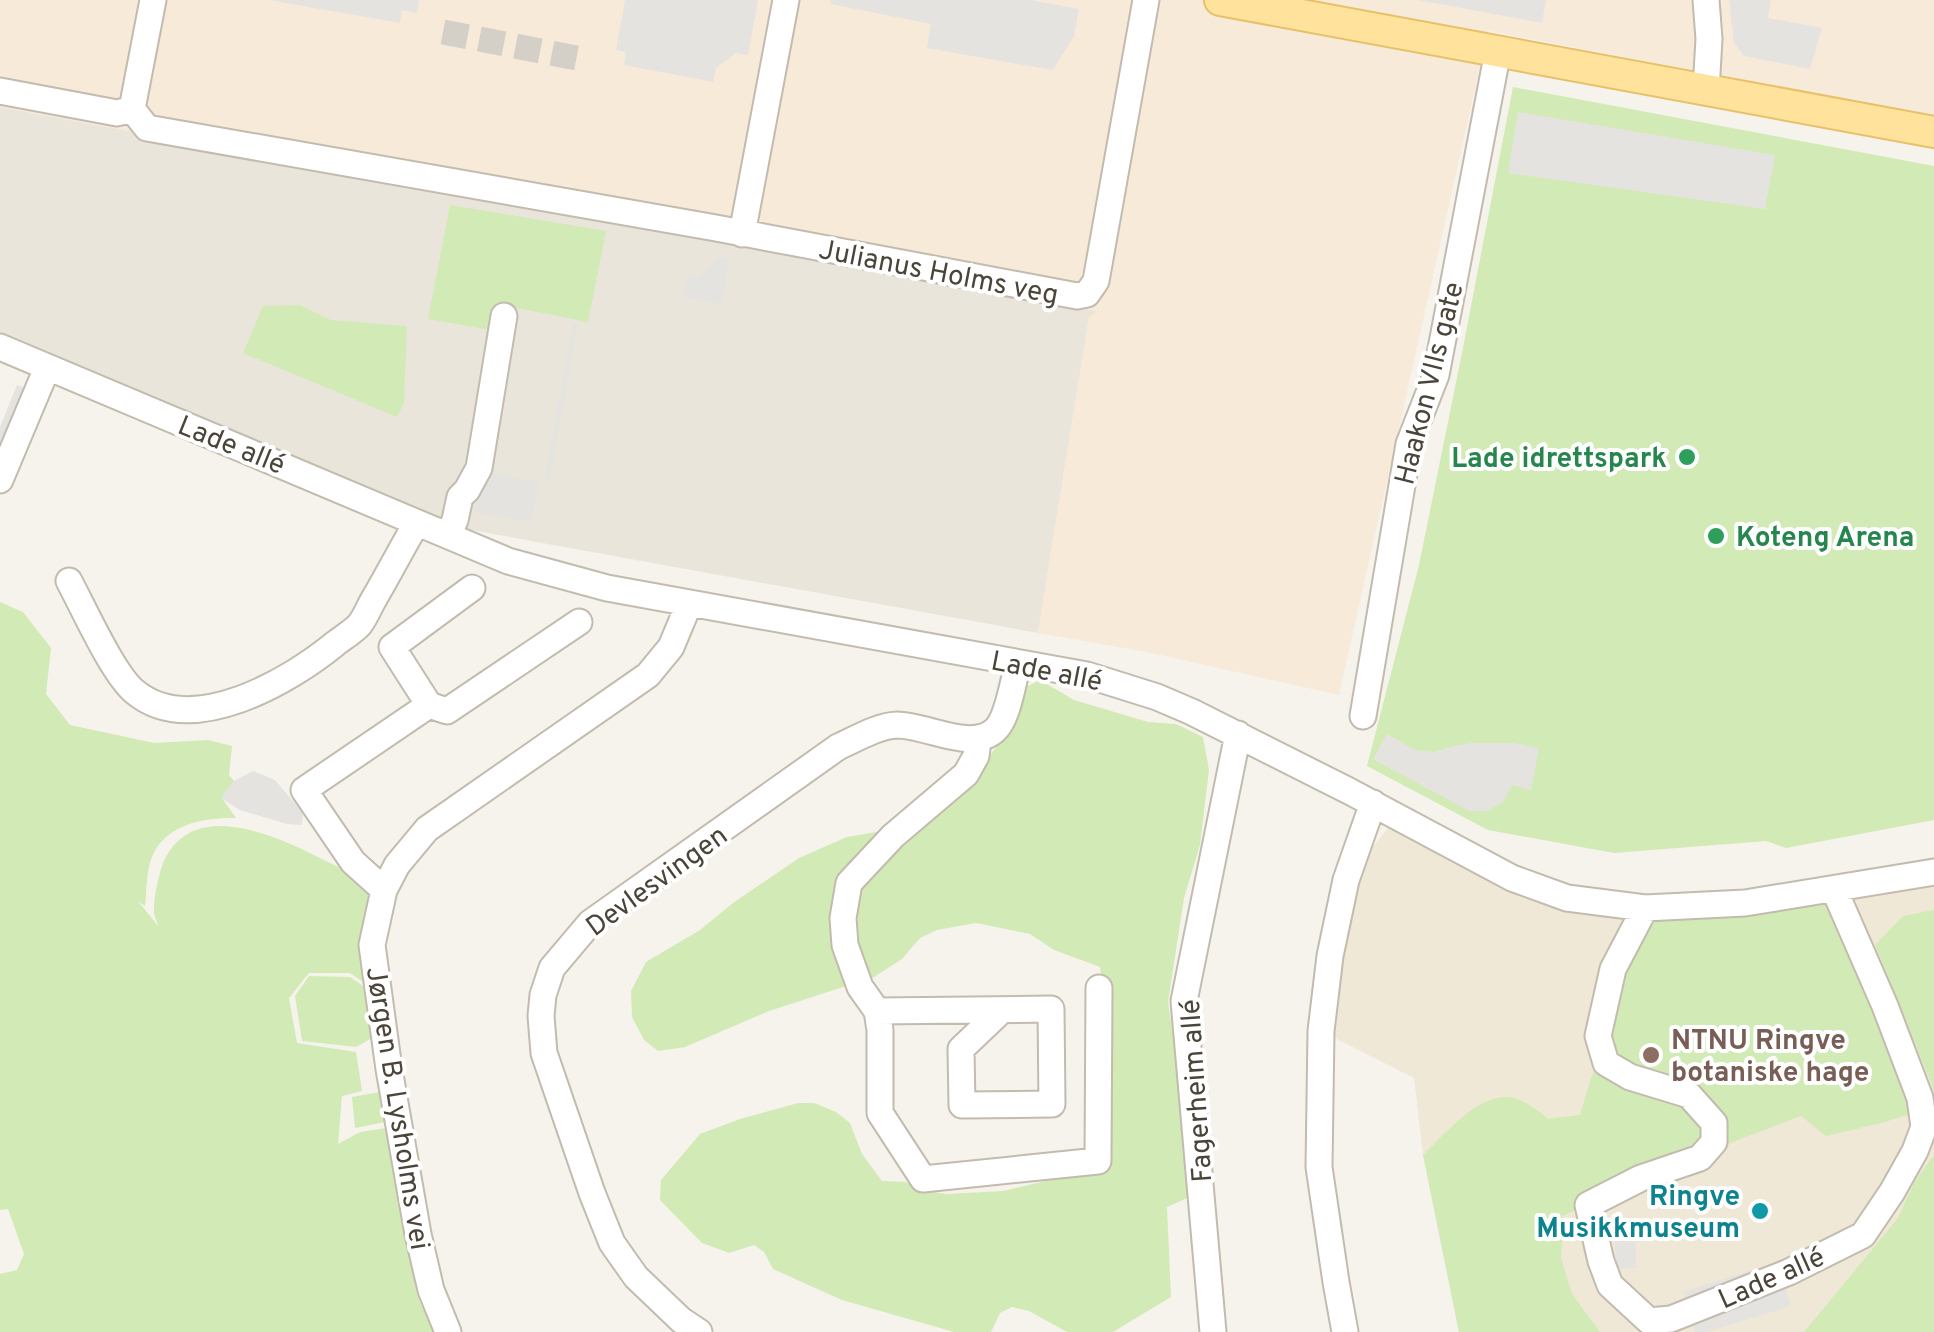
<svg xmlns="http://www.w3.org/2000/svg" width="1934" height="1332" viewBox="0 0 1934 1332" font-family="Overpass,sans-serif">
<rect width="100%" height="100%" fill="#f6f3ec"/>
<path fill="#eae5da" d="M 0,107 L 1098,311 L 1089,318 L 1038,633 L 433,523 L 0,338 Z"/>
<path fill="#f7ead8" d="M 0,0 L 1934,0 L 1934,116 L 1488,31 L 1339,695 L 1152,653 L 1038,633 L 1089,317 L 1097,311 L 0,107 Z"/>
<path fill="#efe8d6" d="M 1397,817 L 1512,878 L 1645,908 L 1934,872 L 1934,1332 L 1459,1332 L 1423,1155 L 1414,1078 L 1321,1031 L 1346,880 Z"/>
<path fill="#d2eab5" d="M 1513,87 L 1934,166 L 1934,820 L 1786,848 L 1766,841 L 1614,853 L 1488,830 L 1367,766 L 1419,565 L 1463,348 Z
M 450,205 L 606,231 L 588,322 L 496,304 L 490,330 L 428,319 Z
M 300,305 L 331,320 L 407,326 L 404,403 L 397,417 L 243,353 L 263,306 Z
M 0,602 L 23,612 L 51,648 L 46,694 L 70,725 L 154,743 L 208,740 L 232,746 L 229,775 L 234,781 L 222,798 L 236,818 C 205,817 165,824 152,857 C 146,871 147,891 145,906 L 138,901 L 158,926 C 157,922 155,918 154,913 C 153,901 159,872 164,861 C 194,796 280,837 326,861 C 339,868 362,876 368,892 C 372,904 362,924 361,937 C 360,952 361,968 363,982 L 350,973 L 309,973 L 289,998 L 297,1043 L 356,1052 L 362,1091 L 342,1096 L 338,1144 L 360,1132 L 386,1128 L 417,1295 L 433,1332 L 0,1332 L 0,1274 L 17,1270 L 24,1254 L 8,1209 L 0,1210 Z
M 1040,680 L 1074,700 L 1148,722 L 1176,724 L 1203,737 L 1209,770 L 1200,845 L 1184,898 L 1168,1002 L 1180,1081 L 1192,1196 L 1167,1207 L 1171,1297 L 1113,1332 L 1067,1332 L 1029,1311 L 1012,1307 L 1000,1313 L 991,1332 L 954,1332 L 842,1300 L 773,1269 L 764,1252 L 754,1245 L 729,1253 L 702,1243 L 660,1200 L 661,1180 L 700,1134 L 740,1119 L 798,1103 L 814,1103 L 836,1112 L 850,1123 L 862,1154 L 882,1181 L 906,1182 L 918,1190 L 946,1194 L 1003,1191 L 1087,1171 L 1105,999 L 1100,967 L 1054,950 L 1030,934 L 976,923 L 937,930 L 920,938 L 902,959 L 874,977 L 769,1011 L 685,1047 L 658,1051 L 644,1040 L 632,1017 L 631,991 L 646,962 L 700,930 L 733,903 L 799,858 L 847,837 L 906,827 L 978,770 L 1001,741 L 1024,688 Z
M 1821,896 L 1845,920 L 1921,1111 L 1881,1123 L 1826,1136 L 1801,1116 L 1720,1147 L 1720,1121 L 1611,1059 L 1603,1036 L 1617,972 L 1645,917 Z
M 1934,910 L 1934,1090 L 1875,945 L 1903,916 Z
M 309,976 L 350,977 L 363,986 L 372,1038 L 356,1047 L 302,1041 L 295,996 Z
M 1603,1052 L 1689,1095 L 1714,1142 L 1563,1216 L 1561,1258 L 1572,1294 L 1600,1332 L 1459,1332 L 1423,1155 C 1445,1134 1481,1090 1514,1098 C 1527,1102 1537,1110 1548,1119 L 1580,1115 L 1591,1078 Z
M 380,1092 L 385,1122 L 355,1128 L 352,1097 Z
M 1934,1155 L 1934,1332 L 1804,1332 L 1898,1218 L 1915,1181 Z"/>
<path fill="#e5e3e0" d="M 269,0 L 419,0 L 417,13 L 402,10 L 400,23 Z
M 625,0 L 758,0 L 748,55 L 736,53 L 716,68 L 713,82 L 624,65 L 626,52 L 616,50 Z
M 830,0 L 1030,0 L 1079,9 L 1074,36 L 1053,70 L 927,48 L 931,24 L 831,4 Z
M 1418,0 L 1546,0 L 1542,23 Z
M 1729,0 L 1771,0 L 1768,18 L 1822,28 L 1810,69 L 1744,56 L 1734,43 Z
M 1518,112 L 1775,155 L 1765,209 L 1508,173 Z
M 718,257 L 729,259 L 722,304 L 683,297 L 687,275 L 699,277 Z
M 573,323 L 578,324 L 550,480 L 544,480 Z
M 17,385 L 29,390 L 0,461 L 0,427 Z
M 483,472 L 539,482 L 531,522 L 475,512 Z
M 1387,734 L 1415,750 L 1433,752 L 1454,746 L 1472,743 L 1514,743 L 1539,748 L 1531,790 L 1512,785 L 1503,802 L 1487,811 L 1469,811 L 1373,759 Z
M 253,771 L 275,780 L 303,813 L 302,825 L 287,824 L 240,810 L 221,798 L 234,781 Z
M 1635,1223 L 1636,1268 L 1616,1269 L 1614,1225 Z
M 1777,1262 L 1791,1306 L 1707,1332 L 1695,1332 L 1683,1292 Z"/>
<g fill="none" stroke-linecap="round" stroke-linejoin="round">
<path stroke="#d4d0c8" stroke-width="25" stroke-dasharray="25 12" stroke-linecap="butt" d="M 443,32 L 587,60"/>
<g stroke="#c2bbae" stroke-width="29">
<path id="minor" d="M 1706,90 L 1709,39 L 1706,0
M 0,91 L 117,113 L 132,109
M 132,109 L 147,128 L 716,228 L 1077,296 L 1087,294 L 1096,281 L 1146,0
M 132,109 L 153,0
M 742,234 L 786,0
M 0,347 L 508,561 L 607,588 L 1087,675 L 1157,697 L 1192,712 L 1349,791 L 1512,878 L 1567,898 L 1645,908 L 1745,903 L 1934,872
M 0,480 L 47,368
M 448,535 L 455,520 L 460,497 L 467,490 L 479,468 L 504,316
M 69,581 C 84,609 113,674 135,692 C 192,739 290,681 336,643 C 344,637 354,631 360,624 C 366,616 370,605 375,597 C 389,573 402,548 416,524
M 429,705 L 392,647 L 472,588
M 1363,716 L 1409,444 L 1436,375 L 1498,51
M 978,740 L 976,756 L 966,774 L 893,836 L 849,883 L 843,918 L 845,945 L 860,987 L 877,1011 L 880,1030 L 880,1113 L 923,1179 L 1098,1161 L 1099,988
M 384,890 L 353,862 L 304,790 L 429,705 L 447,711 L 579,622
M 1645,908 L 1613,969 L 1598,1036 L 1606,1063 L 1630,1077 L 1689,1095 L 1714,1123 L 1714,1142 L 1700,1158 L 1641,1178 L 1588,1205 L 1601,1261 L 1610,1285 L 1649,1321 L 1671,1319 L 1789,1272 L 1863,1235 L 1892,1192 L 1915,1151 L 1924,1127 L 1920,1098 L 1885,1006 L 1834,889
M 877,1011 L 1051,1009 L 1052,1104 L 962,1105 L 961,1049 L 1002,1010
M 448,1332 L 431,1290 L 418,1234 L 389,1069 L 372,945 L 384,890 L 397,865 L 427,829 L 648,675 L 671,647 L 689,604
M 699,1332 L 681,1320 L 636,1277 L 612,1243 L 592,1193 L 544,1053 L 541,1016 L 543,995 L 552,968 L 590,923 L 838,747 C 856,739 877,726 897,725 C 926,725 972,752 995,730 C 1008,719 1013,681 1018,664
M 1213,1332 L 1184,1001 L 1238,734
M 1345,1332 L 1336,1282 L 1319,1167 L 1321,1031 L 1330,956 L 1346,880 L 1373,803"/>
</g>
<g stroke="#e6c16a" stroke-width="34">
<path id="major" d="M 1220,0 L 1934,132"/>
</g>
<use href="#minor" stroke="#fff" stroke-width="25"/>
<use href="#major" stroke="#ffe39c" stroke-width="30"/>
</g>
<g fill="#2e9e5b" stroke="#fff" stroke-width="4">
<circle cx="1687" cy="457" r="10"/>
<circle cx="1716" cy="536" r="10"/>
</g>
<circle fill="#8d6e63" stroke="#fff" stroke-width="4" cx="1651" cy="1055" r="10"/>
<circle fill="#0f9aa8" stroke="#fff" stroke-width="4" cx="1760" cy="1211" r="10"/>
<g text-anchor="middle" stroke-width="8" stroke-linejoin="round" paint-order="stroke">
<g font-size="28" fill="#4b4439" stroke="#fff">
<text transform="translate(939 271) rotate(11)" y="10">Julianus Holms veg</text>
<text transform="translate(1428 383) rotate(-76)" y="10">Haakon VIIs gate</text>
<text transform="translate(232 444) rotate(22)" y="10">Lade allé</text>
<text transform="translate(1047 670) rotate(11)" y="10">Lade allé</text>
<text transform="translate(656 880) rotate(-36)" y="10">Devlesvingen</text>
<text transform="translate(1195 1091) rotate(-94)" y="10">Fagerheim allé</text>
<text transform="translate(399 1108) rotate(81)" y="10">Jørgen B. Lysholms vei</text>
<text transform="translate(1771 1277) rotate(-24)" y="10">Lade allé</text>
</g>
<g font-size="28" font-weight="bold" fill="#27864d" stroke="#fff" text-anchor="end">
<text x="1667" y="467">Lade idrettspark</text>
<text x="1736" y="546" text-anchor="start">Koteng Arena</text>
</g>
<g font-size="28" font-weight="bold" fill="#785e54" stroke="#fff" text-anchor="start">
<text x="1671" y="1049">NTNU Ringve<tspan x="1671" dy="32">botaniske hage</tspan></text>
</g>
<g font-size="28" font-weight="bold" fill="#0d838f" stroke="#fff" text-anchor="end">
<text x="1740" y="1205">Ringve<tspan x="1740" dy="32">Musikkmuseum</tspan></text>
</g>
</g>
</svg>
